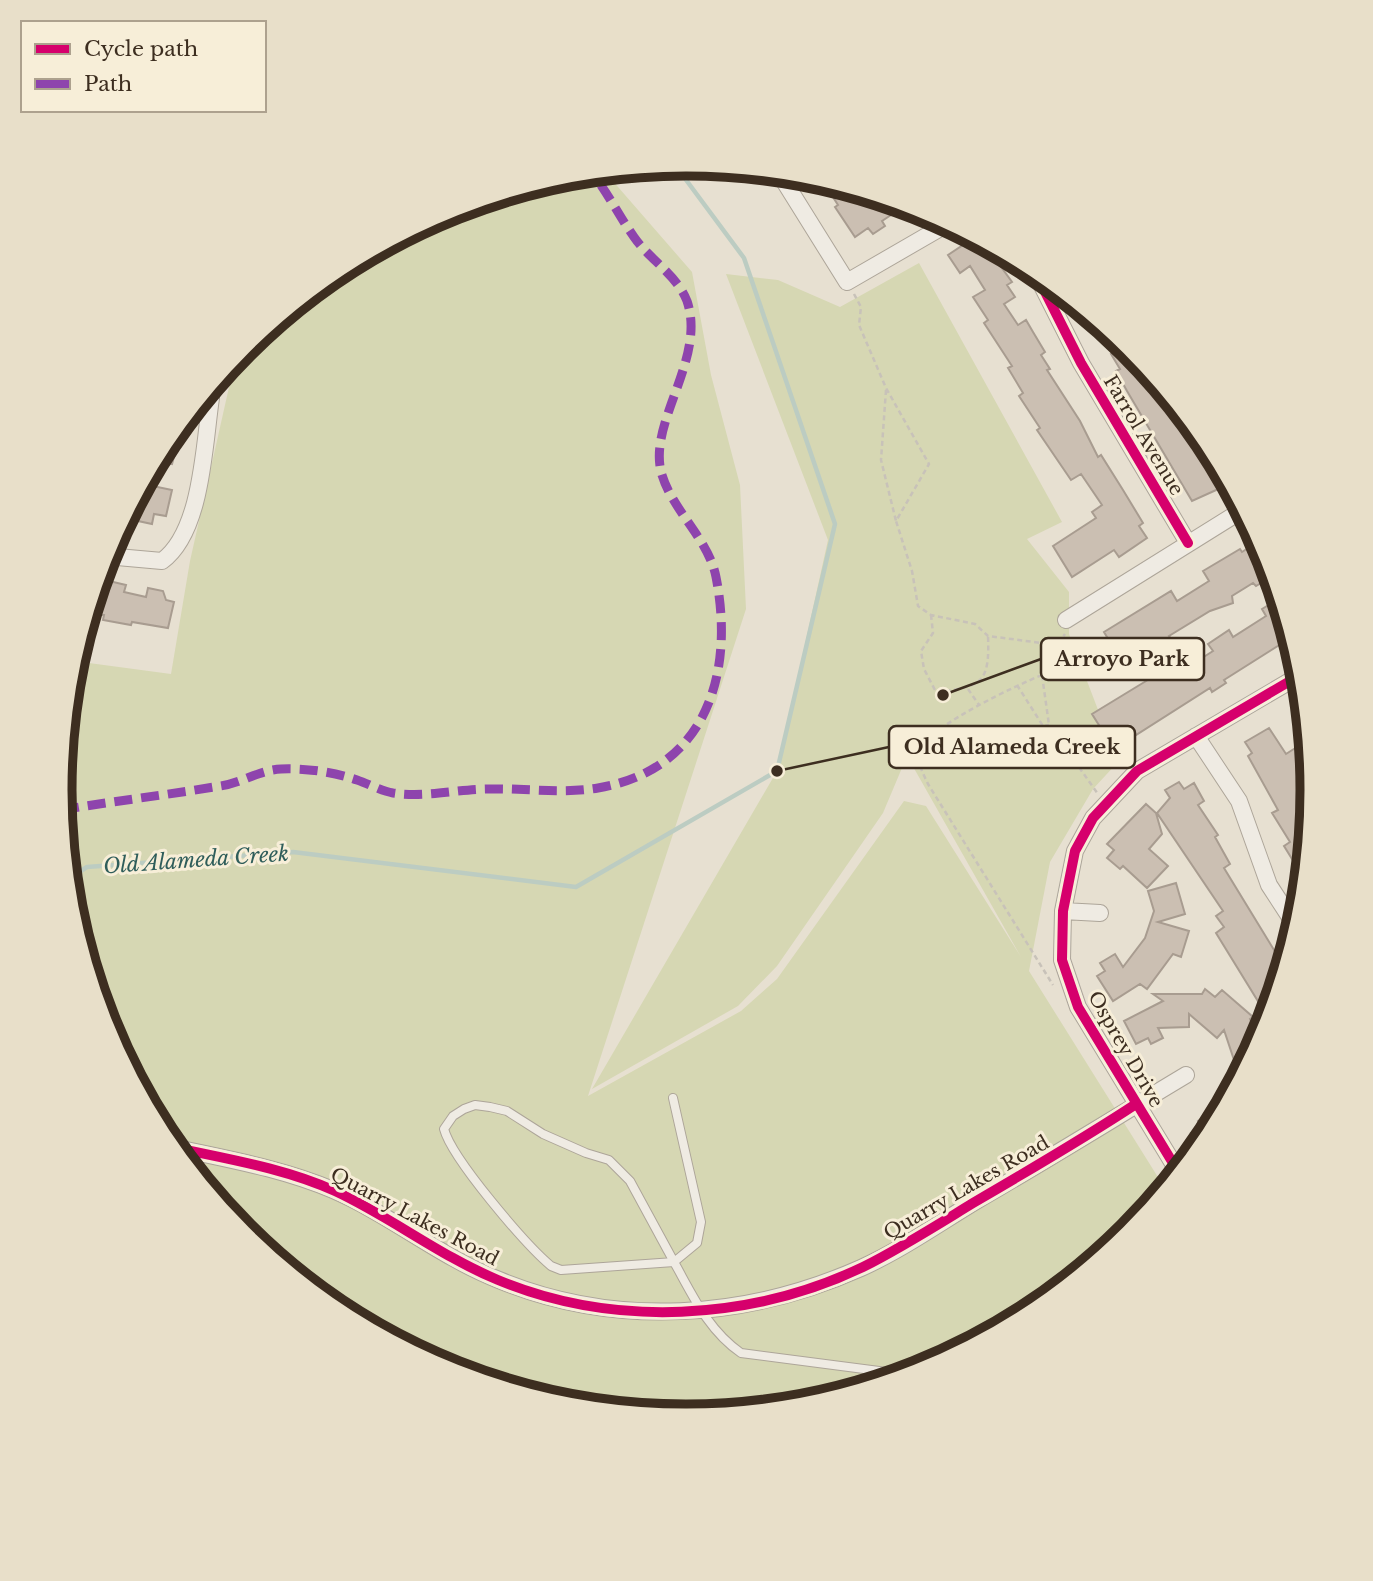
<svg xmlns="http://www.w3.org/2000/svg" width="1373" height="1581" viewBox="0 0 1373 1581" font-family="'Libre Baskerville',serif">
<rect width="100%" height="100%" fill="#e7e0d1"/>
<path fill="#d6d7b3" d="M 605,172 L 692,272 L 711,375 L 740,485 L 746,609 L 588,1096 L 741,1011 L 777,979 L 904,801 L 926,806 L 1021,957 L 907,756 L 883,813 L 777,966 L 738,1006 L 592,1089 L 777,771 L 828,540 L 726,274 L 778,280 L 840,307 L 919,263 L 1062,522 L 1027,539 L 1069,592 L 1069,634 L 1118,762 L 1093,789 L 1050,862 L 1029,971 L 1166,1190 L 1130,1234 L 1035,1312 L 926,1370 L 808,1406 L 686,1417 L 564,1405 L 446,1370 L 338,1312 L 243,1234 L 165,1139 L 107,1030 L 71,912 L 60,790 L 72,668 L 74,661 L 171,674 L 190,561 L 236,356 L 243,347 L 338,269 L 447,211 L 565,175 Z"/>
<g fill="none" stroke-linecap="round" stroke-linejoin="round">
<path stroke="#bcccc2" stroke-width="4.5" d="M 68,879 L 87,867 L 293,852 L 576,887 L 777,771 L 835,524 L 744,258 L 675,165"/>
</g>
<path fill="#cbbfb2" stroke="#a89c90" stroke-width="2" d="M 822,180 L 845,187 L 906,205 L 882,221 L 885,226 L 873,234 L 868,228 L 855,237 L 835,207 L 838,205 Z
M 975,237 L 983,242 L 1012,282 L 1007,285 L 1015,297 L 1004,304 L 1018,325 L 1026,320 L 1033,332 L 1045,352 L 1041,355 L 1050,369 L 1047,370 L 1080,421 L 1098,457 L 1101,455 L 1123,490 L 1143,523 L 1139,526 L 1147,538 L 1119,557 L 1114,550 L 1072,577 L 1053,546 L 1096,518 L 1092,512 L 1102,505 L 1081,474 L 1071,480 L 1037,430 L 1040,428 L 1019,396 L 1023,393 L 1008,368 L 1012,366 L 984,323 L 988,320 L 973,297 L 985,290 L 970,266 L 960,273 L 948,255 Z
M 1094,318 L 1130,347 L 1193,424 L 1209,449 L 1211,448 L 1228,479 L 1222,482 L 1225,486 L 1192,501 L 1127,391 L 1116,371 L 1120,369 L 1111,354 L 1113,353 Z
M 184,420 L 172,464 L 160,462 L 165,442 Z
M 143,484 L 172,490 L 166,516 L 154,514 L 152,524 L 124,518 Z
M 1256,543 L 1273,576 L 1256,586 L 1253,583 L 1232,596 L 1233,603 L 1210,611 L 1169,636 L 1172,640 L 1160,648 L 1158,646 L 1147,653 L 1144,649 L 1118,665 L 1121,671 L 1109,678 L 1093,652 L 1110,642 L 1104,632 L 1171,591 L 1177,601 L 1209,581 L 1203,571 L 1240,549 L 1242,552 Z
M 109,581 L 126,585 L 124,592 L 146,597 L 148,588 L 163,591 L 166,600 L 174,602 L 168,628 L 132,622 L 131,625 L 103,620 L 104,615 L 88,615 L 97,583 L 108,584 Z
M 1280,598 L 1292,637 L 1224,680 L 1226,683 L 1212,692 L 1210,688 L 1114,749 L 1092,714 L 1174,664 L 1180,672 L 1213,651 L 1208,644 L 1229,630 L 1233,637 L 1266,616 L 1262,609 Z
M 1305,703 L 1308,738 L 1292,711 Z
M 1269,728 L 1286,754 L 1308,740 L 1312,773 L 1298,780 L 1312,803 L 1305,880 L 1284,846 L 1290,842 L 1272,813 L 1278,810 L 1248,756 L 1252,753 L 1245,742 Z
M 1179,782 L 1184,789 L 1194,783 L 1204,801 L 1198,805 L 1218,835 L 1215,837 L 1230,864 L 1224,868 L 1285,968 L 1274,1004 L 1264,1011 L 1216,933 L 1224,927 L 1216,916 L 1223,911 L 1157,813 L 1170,798 L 1165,790 Z
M 1146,804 L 1156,813 L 1162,834 L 1149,849 L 1168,866 L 1147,888 L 1123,866 L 1120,869 L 1107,858 L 1114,850 L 1107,844 Z
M 1176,883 L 1185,914 L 1158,922 L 1189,931 L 1181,957 L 1173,954 L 1147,989 L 1140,984 L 1113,1001 L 1097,976 L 1105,971 L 1100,963 L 1115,954 L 1123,967 L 1145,938 L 1154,911 L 1148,891 Z
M 1205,989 L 1215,997 L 1222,990 L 1253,1017 L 1250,1019 L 1259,1043 L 1249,1061 L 1236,1066 L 1224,1030 L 1217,1038 L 1189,1014 L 1189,1027 L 1158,1028 L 1163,1038 L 1151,1044 L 1148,1038 L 1136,1044 L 1124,1021 L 1163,1001 L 1153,994 L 1202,994 Z
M 1228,1100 L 1208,1139 L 1201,1147 L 1191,1133 L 1201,1126 L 1198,1121 Z"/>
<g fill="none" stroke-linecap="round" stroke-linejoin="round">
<g stroke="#ada599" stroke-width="10">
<path id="service" d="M 673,1098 L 701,1222 L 697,1243 L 674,1262 L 561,1270 L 551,1266 C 526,1245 452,1159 444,1129 L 453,1116 L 464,1109 L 475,1105 L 490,1107 L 507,1111 L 543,1134 L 586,1153 L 609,1160 L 630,1181 L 674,1262 C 693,1296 708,1330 741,1353 L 910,1375"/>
</g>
<g stroke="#ada599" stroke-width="18">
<path id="minor" d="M 779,173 L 847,282 L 949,223
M 1033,268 L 1081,363 L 1188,543
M 106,556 L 162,561 C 202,532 204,445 211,398 L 203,396
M 1066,620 L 1244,509
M 1196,736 L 1239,801 L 1269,885 L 1297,928
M 1063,911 L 1100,913
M 172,1147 C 226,1159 281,1168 333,1190 C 391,1215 440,1257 499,1280 C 616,1328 746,1319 861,1268 C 901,1250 938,1224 976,1201 C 1047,1160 1116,1117 1186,1075
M 1179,1173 L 1078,1007 L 1062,960 L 1063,911 L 1075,851 L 1093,818 L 1137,771 L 1302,674"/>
</g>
<path stroke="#c8c2b9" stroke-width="2.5" stroke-dasharray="5 3.5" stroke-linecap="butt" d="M 854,294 L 861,307 L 859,325 L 886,388 L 929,464 L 896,521 L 912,571 L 918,606 L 931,615 L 975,624 L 988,636 L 1057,645 L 1065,634
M 886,390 L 881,460 L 896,521
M 931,615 L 933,633 L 921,651 L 924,669 L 936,692 C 981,687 990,684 988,636
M 1057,645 L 1042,675 L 1049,725 L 1098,794
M 1042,675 C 1017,685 932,725 921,748 C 915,760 923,773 928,784 L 1053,985
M 1017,685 L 1043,726 L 1049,725
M 968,689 L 979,705"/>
<use href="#service" stroke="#efebe3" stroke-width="8"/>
<use href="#minor" stroke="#efebe3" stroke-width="16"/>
<path stroke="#8e44ad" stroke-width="9" stroke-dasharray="18 9" stroke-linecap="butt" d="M 61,810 C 114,801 167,795 220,786 C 241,783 260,770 281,769 C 306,768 334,772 357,780 C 369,784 381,791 393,793 C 426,798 457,789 489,789 C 526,788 561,794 598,788 C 706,770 735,674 716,577 C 709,540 673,511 662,475 C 646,424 707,359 687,301 C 677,275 649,259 634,237 C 619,216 608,193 592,173"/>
<g stroke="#f7eed8" stroke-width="15">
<path id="cycleway" d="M 1033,268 L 1081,363 L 1188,543
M 172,1147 C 227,1159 284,1168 335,1191 C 391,1217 440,1256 498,1280 C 614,1328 750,1321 863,1267 C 901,1248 937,1225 973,1203 C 1028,1171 1083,1139 1136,1104
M 1179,1173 L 1078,1007 L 1062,960 L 1063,911 L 1075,851 L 1093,818 L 1137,771 L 1302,674"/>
</g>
<use href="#cycleway" stroke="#d6006c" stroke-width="10"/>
</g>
<g text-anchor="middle" stroke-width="6" stroke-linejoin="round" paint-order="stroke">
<g font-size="19" fill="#3d2e20" stroke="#f7eed8">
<text transform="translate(1144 435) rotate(59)" y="7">Farrol Avenue</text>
<text transform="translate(1126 1049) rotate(60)" y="7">Osprey Drive</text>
<text transform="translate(966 1187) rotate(-30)" y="7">Quarry Lakes Road</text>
<text transform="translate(415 1216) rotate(28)" y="7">Quarry Lakes Road</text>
</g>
<g font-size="21" font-style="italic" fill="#2f5d5a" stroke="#f7eed8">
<text transform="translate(196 860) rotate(-4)" y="7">Old Alameda Creek</text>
</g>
</g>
<path d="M0 0H1373V1581H0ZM72 790a614 614 0 1 1 1228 0a614 614 0 1 1-1228 0Z" fill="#e8dfc9" fill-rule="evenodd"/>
<path fill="none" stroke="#3d2e20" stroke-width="9" d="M72 790a614 614 0 1 1 1228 0a614 614 0 1 1-1228 0Z"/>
<path fill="none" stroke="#3d2e20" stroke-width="2.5" d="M943 695L1041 659M777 771L889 747"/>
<g fill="#3d2e20" stroke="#f7eed8" stroke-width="2.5">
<circle cx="943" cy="695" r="7"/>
<circle cx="777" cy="771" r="7"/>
</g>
<g fill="#f7eed8" stroke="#3d2e20" stroke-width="2.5">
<rect x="1041" y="638" width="163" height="42" rx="7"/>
<rect x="889" y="726" width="246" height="42" rx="7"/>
</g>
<g font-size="21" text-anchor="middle" font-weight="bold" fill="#3d2e20">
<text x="1122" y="666">Arroyo Park</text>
<text x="1012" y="754">Old Alameda Creek</text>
</g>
<rect x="21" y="21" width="245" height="91" fill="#f7eed8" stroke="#ada18e" stroke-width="2"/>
<rect x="35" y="44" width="35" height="10" fill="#d6006c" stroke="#ada18e" stroke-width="2"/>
<text x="84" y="56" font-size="21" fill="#3d2e20">Cycle path</text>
<rect x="35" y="79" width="35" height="10" fill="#8e44ad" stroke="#ada18e" stroke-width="2"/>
<text x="84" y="91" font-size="21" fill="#3d2e20">Path</text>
</svg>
